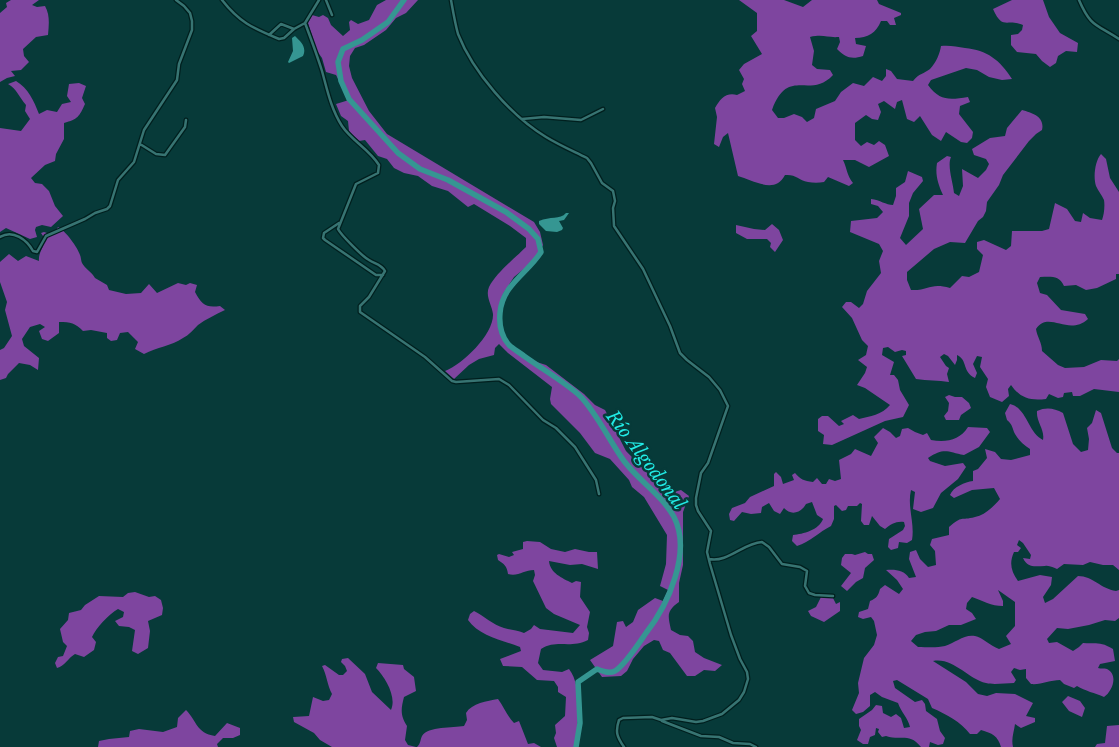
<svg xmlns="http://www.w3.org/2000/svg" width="1119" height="747" viewBox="0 0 1119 747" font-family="'Libre Baskerville',serif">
<rect width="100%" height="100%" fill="#073a39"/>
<path fill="#7e459f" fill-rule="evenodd" d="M 11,0 L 39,0 L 32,5 L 37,7 L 45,6 C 50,15 49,24 48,35 L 36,37 L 23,49 L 24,56 L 29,62 L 21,70 L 11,71 L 15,76 L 7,78 L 0,82 L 0,13 L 7,7 L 6,3 Z
M 386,0 L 418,0 L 406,13 L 396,18 L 386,30 L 364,45 L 355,48 L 350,56 L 349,66 L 352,78 L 369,111 L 387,134 L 534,222 L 540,232 L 543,245 L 536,259 L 514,277 L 503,294 L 499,314 L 500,331 L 508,345 L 527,359 L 546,365 L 584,394 L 595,405 L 605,410 L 626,451 L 668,494 L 681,490 L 689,496 L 683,512 L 683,565 L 679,583 L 679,602 C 666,611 668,616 671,630 L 680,635 L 688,636 L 693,641 L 695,652 L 704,658 L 722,665 L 715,671 L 704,670 L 695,676 L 687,676 L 670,653 L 663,650 L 659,641 L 654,640 L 644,646 L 633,659 L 627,671 L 621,676 L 602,677 L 590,660 L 613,646 L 617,622 L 623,621 L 626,627 L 633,622 L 638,610 L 655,598 L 663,601 L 668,590 L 660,586 L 666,564 L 667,535 L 644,497 L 632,487 L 629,480 L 610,459 L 595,453 L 580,433 L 551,404 L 550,399 L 552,387 L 508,353 L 499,344 L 495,348 L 494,355 L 479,359 L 469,365 L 454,379 L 445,371 C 463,364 494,334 493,314 C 492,305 485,296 489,287 C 496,273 515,258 526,247 L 526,238 L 510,226 L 474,204 L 468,207 L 448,191 L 432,186 L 418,176 L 404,173 L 394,168 L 387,159 L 378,156 L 365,140 L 359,141 L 349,131 L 348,121 L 341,116 L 336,104 L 349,100 L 336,75 L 326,72 L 322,58 L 317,51 L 308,23 L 312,15 L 319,17 L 323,15 L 328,18 L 331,25 L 343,36 L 350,30 L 349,22 L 351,20 L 358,24 L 369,20 L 377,5 Z
M 739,0 L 784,0 L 803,7 L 812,0 L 877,0 L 879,4 L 901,13 L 901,15 L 894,18 L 896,25 L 890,25 L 887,21 L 881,21 C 876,33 868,38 855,38 L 856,44 L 866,46 L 863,56 C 851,60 845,57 837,49 L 840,42 L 839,37 C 827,38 824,34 810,37 L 814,51 L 812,65 L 817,69 L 830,70 L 833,75 C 810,100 788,66 772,110 L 778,118 L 784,118 L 794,114 L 802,117 L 807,122 L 814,118 L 816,109 L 835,101 L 841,92 L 853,83 L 864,86 L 873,77 L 882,81 L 886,76 L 886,69 L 891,71 L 897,79 L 913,81 C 919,73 924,74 930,69 C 936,63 940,53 941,46 C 950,45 957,47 965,48 C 987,50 1000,60 1012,79 L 1002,80 L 989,77 L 977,70 L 966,68 L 931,80 L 928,85 C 940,101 949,100 968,97 L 970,102 L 960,106 L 959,114 L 973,132 L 972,138 L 967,143 L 961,142 L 946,132 L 941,141 L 932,135 L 920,116 L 914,122 L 907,119 L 902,100 L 897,102 L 895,109 L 884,101 L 878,104 L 881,112 L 878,120 L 872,119 L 866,115 L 855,123 L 855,140 L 861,146 L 867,142 L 874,145 L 879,141 L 885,145 L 889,156 L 869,167 L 855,160 L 843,160 C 847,168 847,176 853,183 L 849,186 L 828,177 L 824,182 C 819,183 813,183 808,182 C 798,180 796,174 785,175 C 775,195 753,180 738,176 L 728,133 L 723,137 L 719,147 L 714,144 L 717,117 L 715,108 C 720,99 726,92 737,95 L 745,91 L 742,84 L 744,79 L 739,70 L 744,64 L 762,54 L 751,36 L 757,31 L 757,13 Z
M 1012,0 L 1043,0 L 1049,17 L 1060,33 L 1078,43 L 1077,52 L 1066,51 L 1058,56 L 1056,63 L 1050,67 L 1042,61 L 1036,54 L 1017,52 L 1011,45 L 1011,35 L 1018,34 L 1022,30 L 1023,25 C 1006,18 1003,31 993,9 Z
M 16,81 C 28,88 34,101 39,114 L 47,110 L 57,112 L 62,104 L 71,102 L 67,96 L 69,84 L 79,83 L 86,86 L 82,98 L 85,104 C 79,117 78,119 64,123 L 64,139 L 56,154 L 55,161 L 45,165 L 31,178 L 35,183 L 42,184 L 49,191 L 55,206 L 63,216 L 51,227 L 42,225 L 36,227 L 35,230 L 37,237 L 30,239 L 6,228 L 0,232 L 0,128 L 21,131 L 30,119 L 25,111 L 26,105 C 19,97 17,89 8,84 Z
M 1022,110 C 1033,113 1045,117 1042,130 L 1036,134 L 1029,141 L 1003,175 L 999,185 L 987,202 L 986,211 L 983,217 L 978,221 L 965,243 L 950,242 L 934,249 L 907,272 L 907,280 L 911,290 C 929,291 930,282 950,288 L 962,276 L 969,277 L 979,272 L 983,255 L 977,249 L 977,242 L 984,240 L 1006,250 L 1011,246 L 1012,231 L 1042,231 L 1049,229 L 1055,203 L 1067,209 L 1075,221 L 1081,222 L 1083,213 L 1090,218 L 1102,220 C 1104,215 1105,206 1104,200 C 1102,195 1098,191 1096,186 C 1093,177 1095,161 1101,154 L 1106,159 L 1110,178 L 1119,192 L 1119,274 L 1116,274 L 1116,279 L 1097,288 L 1086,290 L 1076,285 L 1064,286 C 1059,275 1051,277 1040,277 L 1037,283 L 1040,293 L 1047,295 L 1061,310 L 1085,314 L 1088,319 C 1068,337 1049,310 1036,329 C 1037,337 1042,342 1042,351 L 1058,365 L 1065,368 L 1084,367 L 1101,360 L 1117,361 L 1119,359 L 1119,392 L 1094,389 L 1080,396 L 1073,396 L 1072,392 L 1064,393 L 1063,397 L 1058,398 L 1049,394 L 1046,399 C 1030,401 1020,398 1011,385 L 1008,389 L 1009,396 L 1002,402 L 990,397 L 986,387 L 988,379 L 980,367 L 982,357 L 977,356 L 973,364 L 977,373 L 975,378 C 962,372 968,360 957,355 L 957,360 L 955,365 L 948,356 L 944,354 L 940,357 L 946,366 L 949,368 L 947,374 L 949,382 C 938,380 928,381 916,379 L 902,356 L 906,355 L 906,351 L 902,350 L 895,352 L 888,347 L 883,348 L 882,355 L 894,362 L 890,375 L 894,375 L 898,380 L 900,390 L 909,405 L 903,417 L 885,421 L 832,445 L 823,444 L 824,435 L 818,431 L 818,419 L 822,416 L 828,416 L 839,426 L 844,424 L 841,421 L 853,415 L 859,419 C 870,416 882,415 890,405 L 865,388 L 857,385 L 865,373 L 867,367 L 858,360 L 866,355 L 868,346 L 862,340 L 852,318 L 842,307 L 846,302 L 851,302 L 859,308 L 863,304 L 867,291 L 881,273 L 879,261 L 883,251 L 879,244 L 850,232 L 851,221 L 877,218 L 883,212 L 878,206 L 871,204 L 871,199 C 880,200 886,205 893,205 L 896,196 L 896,188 L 905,182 L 908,171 L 922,177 L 923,181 L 913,193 L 909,203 L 909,216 L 900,238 L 906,245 L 923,229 L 919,209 L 934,195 L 943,195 C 938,184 935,175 937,163 L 947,156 L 951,157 C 947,166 953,182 954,193 L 959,196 L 963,186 L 962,169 L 978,178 L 986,170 L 989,164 L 986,159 L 974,155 L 972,149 L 990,138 L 1005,136 L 1007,128 Z
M 772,224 L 779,230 L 783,240 L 775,252 L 770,247 L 771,243 L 767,239 L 747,239 L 736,233 L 736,225 L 754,229 L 765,230 Z
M 58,227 C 65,230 78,248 80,255 C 81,257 81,261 82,263 C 85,269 92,272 95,278 L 107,285 L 109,290 L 126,294 L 141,293 L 149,284 L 157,293 L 178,283 L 186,285 L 190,283 L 197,285 L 195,292 C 202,305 206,308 220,306 L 225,310 C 215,315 206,319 198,325 C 193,330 189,335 183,338 C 171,346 157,347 144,354 L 135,349 L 138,342 L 128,332 L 120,333 L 117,340 L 111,341 L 107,338 L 107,333 L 91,330 L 83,331 C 75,323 71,322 59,322 L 59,333 L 48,341 L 42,339 L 39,331 L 45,327 L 40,324 L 30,327 L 22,339 L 24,346 L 39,358 L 38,370 L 30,365 L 19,363 L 8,374 L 6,378 L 0,380 L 0,350 L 4,348 L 12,336 L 5,310 L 7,302 L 0,282 L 0,262 L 9,254 L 18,261 L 26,256 L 39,261 C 38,253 44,247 45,239 L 41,233 L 44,232 L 53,235 Z
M 949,395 L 955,397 L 962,397 L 969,403 L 971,408 L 961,415 L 959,420 L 946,420 L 944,416 L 948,411 L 949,403 L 945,397 Z
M 1010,404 C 1027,408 1028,433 1043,440 C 1045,429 1036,422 1037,411 C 1046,407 1054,408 1063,413 L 1073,444 L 1081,452 L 1088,450 L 1089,439 L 1087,428 L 1092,423 L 1096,410 L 1101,413 L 1112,448 L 1117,453 L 1119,453 L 1119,570 L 1113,565 L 1103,565 L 1090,562 L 1083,565 L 1064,564 L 1057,569 C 1054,568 1049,565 1045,566 C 1036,566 1028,569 1023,558 L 1030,559 L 1031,555 L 1023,543 L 1019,540 L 1017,545 L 1021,548 L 1018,552 L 1014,552 C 1009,563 1011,571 1018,581 L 1040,575 L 1052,577 L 1051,585 L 1043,597 L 1045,603 L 1053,599 L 1078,576 C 1093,576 1101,589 1116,591 L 1119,590 L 1119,618 L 1115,621 L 1105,620 L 1089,625 L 1068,629 L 1057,628 L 1047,639 L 1049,643 L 1057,642 L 1073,651 L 1079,647 L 1083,643 C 1096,644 1100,641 1113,649 L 1115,661 L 1100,664 L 1098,668 C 1101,669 1104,668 1107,669 C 1119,675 1112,692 1104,697 C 1095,693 1085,691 1077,686 L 1074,688 L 1064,684 L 1060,680 C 1050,680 1041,685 1031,684 L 1026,678 L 1026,669 L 1020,670 L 1014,668 L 1011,672 L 1016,680 L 1014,683 C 1005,683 994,685 986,683 C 968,679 953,657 933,661 L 966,682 L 978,694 L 987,696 L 996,693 L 1015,694 L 1033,703 L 1026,716 L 1035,718 L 1035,722 L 1021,728 L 1015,724 C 1014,732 1011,739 1013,747 L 1001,747 C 998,736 992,733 981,730 L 977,734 L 970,734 C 961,722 946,714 932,708 L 928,699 L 897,680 L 893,681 L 895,688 L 915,702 L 922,700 L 925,704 L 926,711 L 937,719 L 940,731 L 945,738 L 943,744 L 938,745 L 930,742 L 929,747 L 921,747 C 909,732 901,741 886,736 L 882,737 L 878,732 L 879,729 L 876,728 L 875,735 L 870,737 L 868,744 L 863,744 L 857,740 L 861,730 L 859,726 L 859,719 L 872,710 L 876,705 L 882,706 L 883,713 L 891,717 L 896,714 L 901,718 L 904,728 L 910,727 C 908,718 901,712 898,703 L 882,697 L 875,692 L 870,695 L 870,706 L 863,712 L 856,714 L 852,710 L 859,693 L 858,683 L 864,658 L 874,645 L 877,635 L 874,621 L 871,617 L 863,619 L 858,617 L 859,612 L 868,609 L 870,601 C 877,598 878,596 880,589 L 885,585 L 899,594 L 903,589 L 897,580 L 886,570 C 895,569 904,570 909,578 L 916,577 L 909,559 L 910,552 L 916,550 L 920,559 L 928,567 L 936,565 L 935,551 L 930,545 L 932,539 L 949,535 L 949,527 C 963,515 960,521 975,517 C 985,515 993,507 1000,499 L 994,488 L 972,490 L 954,498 L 950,495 C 953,487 965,482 973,481 L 973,471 L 978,469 L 987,458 L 985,449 L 995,452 L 1001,459 L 1011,460 L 1030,455 L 1030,449 C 1024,445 1019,441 1015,434 C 1012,428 1013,425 1007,420 L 1005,413 ZM 998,590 L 1015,602 L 1015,626 L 1006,636 L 1011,644 L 999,649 C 990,646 982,637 975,636 C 964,634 955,643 945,646 C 937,648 926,647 918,647 L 911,641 L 916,635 L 925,632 L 936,631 L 949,625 L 961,625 L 976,619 L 972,613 L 966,609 L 967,603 L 972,597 C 983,601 991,606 1003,606 L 1003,601 Z
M 968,427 L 987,428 L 990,432 L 979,447 L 964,455 C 948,452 944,447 928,458 L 930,461 L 945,466 L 963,463 L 966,467 L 958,479 L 941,493 L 933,508 L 921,512 L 913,509 L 915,492 L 911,490 C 907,507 915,523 912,540 L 907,543 L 899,542 L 898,548 L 891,550 L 888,547 L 889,539 L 903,530 L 905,526 L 904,522 C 896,521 891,524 885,529 L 880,526 L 872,516 L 869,525 L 864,525 L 861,521 L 862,504 L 860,503 L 857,506 L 848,506 L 846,510 L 842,511 L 836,505 L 834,506 L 834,519 L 831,526 C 819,532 810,542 797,546 L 792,541 L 793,535 C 803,534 819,530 823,519 L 817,515 L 812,502 L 806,504 C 801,513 791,516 784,508 L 780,514 L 774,511 L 769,503 L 762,507 L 761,513 L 751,514 L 742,512 L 734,521 L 730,520 L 729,514 L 732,508 L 745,503 L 750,497 L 774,486 L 774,474 L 776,472 L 781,477 L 783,484 L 794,480 L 792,475 L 795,473 C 800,479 804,481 813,482 L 817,478 L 822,484 L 826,484 L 829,479 L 835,481 L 841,479 L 839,460 L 851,454 L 855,449 L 871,456 L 878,443 L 874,437 L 883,428 L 890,432 L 896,438 L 900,436 L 902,429 L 908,428 L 915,432 L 923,435 L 927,433 L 931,440 C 946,443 960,440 968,427 Z
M 527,541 L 540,542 L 551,549 L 565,552 L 575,549 L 589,552 L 597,552 L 598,569 L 582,564 L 570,565 L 549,561 C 550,573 562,578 572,583 L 576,581 L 581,582 L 580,597 L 590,612 L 587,627 L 589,633 L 588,640 C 570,649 557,639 541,649 L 538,663 L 543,670 L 562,672 L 569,669 C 583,687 578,725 575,747 L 557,747 L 554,738 L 556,733 L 555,725 L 565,716 L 566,697 L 558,692 L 558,687 L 554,681 L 537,680 L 522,667 L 503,666 L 500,659 L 521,651 L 520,647 C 502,640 479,636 468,620 L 470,614 L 474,611 C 484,616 493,625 504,628 C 510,630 517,630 524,633 L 531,629 L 534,625 L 540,629 L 573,633 L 580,625 L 554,614 L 546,608 L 533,581 L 535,575 L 534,570 C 524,570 518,577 508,574 C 507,566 504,564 498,560 L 497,555 L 499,554 L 509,557 L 514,555 L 512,552 L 523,549 L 523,542 Z
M 865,552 L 868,554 L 872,554 L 874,560 L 865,568 L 863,578 L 856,582 L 847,591 L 841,586 L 851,573 L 841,565 L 842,558 L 845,554 L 852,554 L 855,555 Z
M 135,592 L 149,597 L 155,596 L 161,600 L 163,608 L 162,615 L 148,621 L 150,631 L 148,648 L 138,654 L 132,651 L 135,630 L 129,627 L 119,626 L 115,621 L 123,617 L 124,612 L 118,609 C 109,614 96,628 92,637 L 96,642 L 94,650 L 84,657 L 75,654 C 68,658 65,666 57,668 L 55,663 L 58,657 L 63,656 L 67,646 L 63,642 L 60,629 L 68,620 L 69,613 L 81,610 L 85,605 L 99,596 L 123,597 L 128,593 Z
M 821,597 L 833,598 L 836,604 L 840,602 L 840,611 L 824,622 L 811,616 L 808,611 L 816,607 Z
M 348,658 L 365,674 L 372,692 L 391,710 C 397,697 385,677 376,668 L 378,663 L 403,665 L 404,669 L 414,677 L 416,691 L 404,697 C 401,709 400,715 407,726 L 405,740 L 408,745 L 416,747 L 332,747 L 320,740 L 314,733 L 294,722 L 293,717 L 309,716 L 313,697 L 323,701 L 329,700 L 332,694 C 327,685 327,675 322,666 L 325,665 L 339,675 L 343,675 L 347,671 L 345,666 L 341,662 L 342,659 Z
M 1068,696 L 1080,701 L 1085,708 L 1082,717 L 1069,711 L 1062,702 Z
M 498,699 C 504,707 507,716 514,723 L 519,721 L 528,744 L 534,743 L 541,747 L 417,747 C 421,743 420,740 422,736 C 428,726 453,728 464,726 L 467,720 L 466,713 C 472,703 487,701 498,699 Z
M 186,710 C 197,721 196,733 215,736 L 227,723 L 240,728 L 240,735 L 233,738 L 223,738 L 217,744 L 218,747 L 98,747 L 99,741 L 109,739 L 129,737 L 130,731 L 139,729 L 163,732 L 177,727 L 178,718 Z
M 1119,725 L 1119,747 L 1095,747 L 1097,744 L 1105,743 L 1107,726 Z"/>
<path fill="#359692" d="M 295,36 C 301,42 307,47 303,56 L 289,63 L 288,62 L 293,51 L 292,38 Z
M 566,213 L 569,213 L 564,220 L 559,221 L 563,228 L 562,230 L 557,232 L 546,231 L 539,224 L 539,221 C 550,216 560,220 566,213 Z"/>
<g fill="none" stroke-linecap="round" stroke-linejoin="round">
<path stroke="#359692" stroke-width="5.5" d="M 404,0 L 388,22 L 362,40 L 343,49 L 338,62 L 341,81 L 349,99 L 398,153 L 420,169 L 448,180 L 506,212 L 529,229 L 538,239 L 541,252 C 528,273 502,285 500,313 C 499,324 501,336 509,345 C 513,349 519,352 524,356 C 542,369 563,381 579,395 C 595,410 610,442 624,461 C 639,481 661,494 674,517 C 692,552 668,605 646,633 C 639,643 625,665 615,671 C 609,674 602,671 597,669 L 578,682 L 580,723 L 576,747"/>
<g stroke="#001f1e" stroke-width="5">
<path id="minor" d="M 222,0 C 240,23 253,28 279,39 L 284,38 L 294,29 L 305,23 L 319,0
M 326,0 L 332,15
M 451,0 C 453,11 455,23 458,34 C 473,72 511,116 546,137 C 559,145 573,151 587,158 L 591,163 L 602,183 L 613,191 L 615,201 L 613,208 L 614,226 L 643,269 L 670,326 L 680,353 L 687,360 L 709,377 L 720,390 L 728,406 L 708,463 L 701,473 L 696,498 L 696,505 L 698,511 L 711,531 L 707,552 L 710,564 L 731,635 L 740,659 L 747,672 L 748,679 L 744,692 L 739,700 L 722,714 L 703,721 L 696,722 L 672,718 L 661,720 L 652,717 L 623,718 L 619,720 C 615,732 617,737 624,747
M 1079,0 C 1091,28 1097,24 1119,39
M 305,23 C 311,39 317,55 322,71 C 327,89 331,109 342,126 C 352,141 369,149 379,165 L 378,173 L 356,184 L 338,229 C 341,235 363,257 369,260 C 375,264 381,264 385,271 L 369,297 L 360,306 L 360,312 L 425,357 L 452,381 L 456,382 L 499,379 L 509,385 L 543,420 L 556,428 L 575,447 L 596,480 L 599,494
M 269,35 L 281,24 L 294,29
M 522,119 L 544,117 L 581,120 L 603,109
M 140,144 L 156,154 L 165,155 L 185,127 L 186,120
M 339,223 L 324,233 L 323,238 L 325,240 L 376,275 L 383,275
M 0,237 C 13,229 27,240 33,251 L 37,252 L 46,236 L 85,219 L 95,213 L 107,209 L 110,206 L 118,180 L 134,162 L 144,130 L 177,80 L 179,64 L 192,30 L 192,21 L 190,13 L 184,6 L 176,0
M 709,559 C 728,563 743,543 762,542 L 769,547 L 782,564 L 800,567 L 807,571 L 805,586 L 809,593 L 815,595 L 833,596
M 662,721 L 701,736 L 719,737 L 733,743 L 750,744 L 756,747"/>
</g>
<use href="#minor" stroke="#377472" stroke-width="2.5"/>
</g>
<g text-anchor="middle" stroke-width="5" stroke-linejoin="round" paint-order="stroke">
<g font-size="18" font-style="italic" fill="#21eae4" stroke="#073a39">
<text transform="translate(646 460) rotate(53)" y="6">Río Algodonal</text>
</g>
</g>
</svg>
